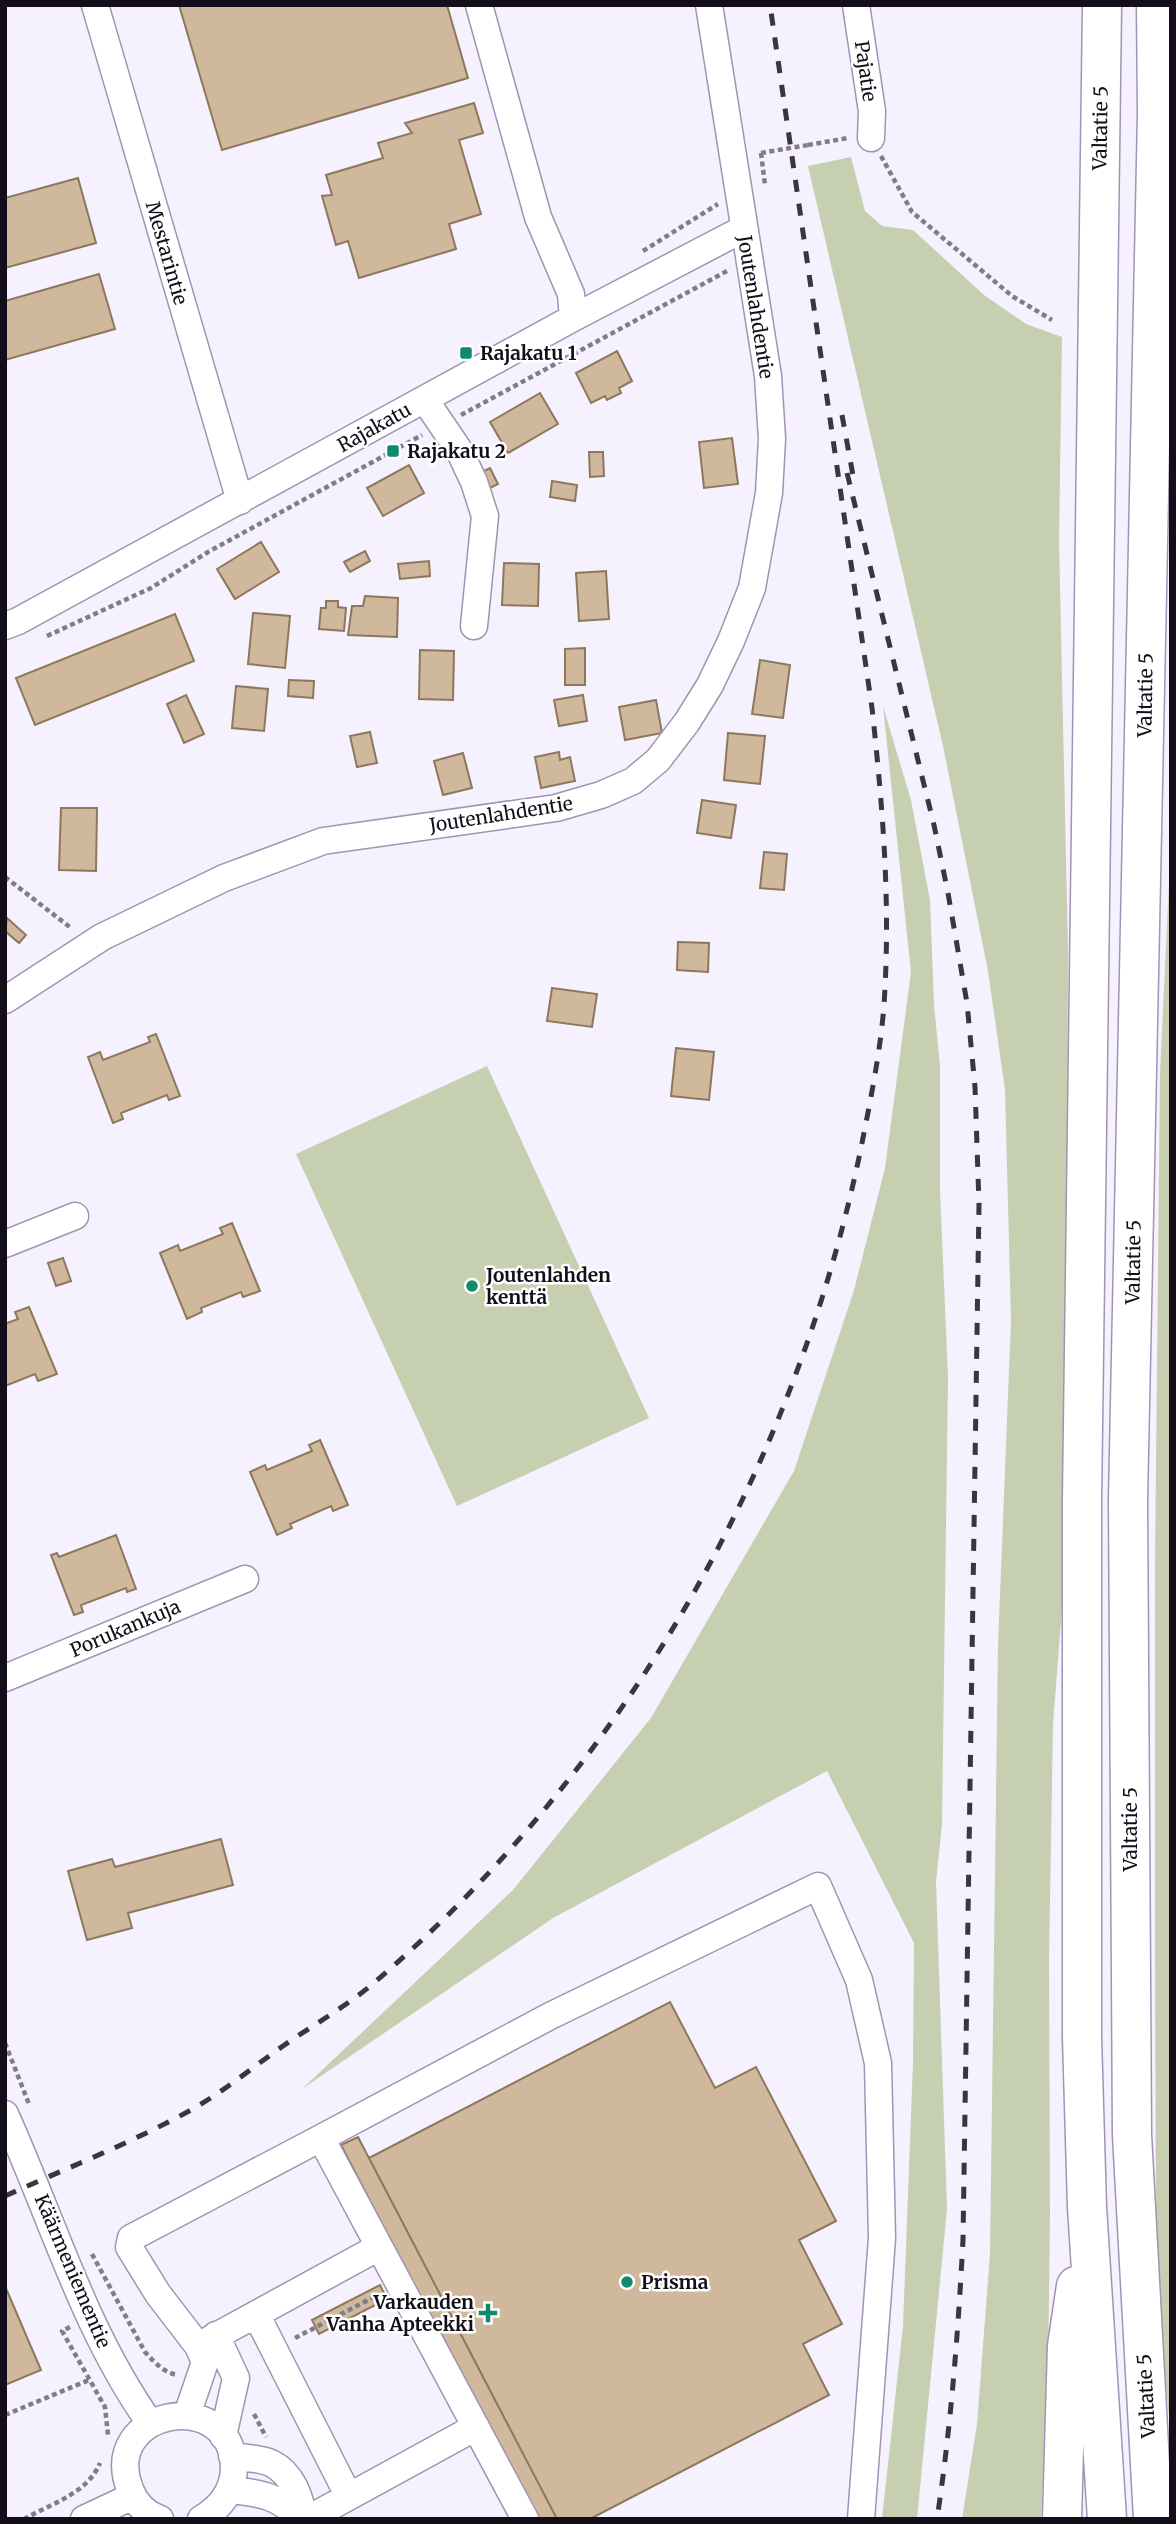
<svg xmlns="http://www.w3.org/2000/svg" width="1176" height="2524" viewBox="0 0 1176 2524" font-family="Merriweather,serif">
<rect width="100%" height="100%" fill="#f6f1fe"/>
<path fill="#c6cfaf" d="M 851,157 L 865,211 L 882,226 L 913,230 L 984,295 L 1026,324 L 1062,337 L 1059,541 L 1068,949 L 1067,1280 L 1063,1595 L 1053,1724 L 1049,1958 L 1050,2215 L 1048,2375 L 1041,2519 L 962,2519 L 977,2424 L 990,2254 L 998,1645 L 1011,1320 L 1005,1090 L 988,971 L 943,746 L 808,166 Z
M 883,706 L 911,800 L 930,900 L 934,1005 L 940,1066 L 940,1191 L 948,1377 L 942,1824 L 936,1882 L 947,2209 L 917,2519 L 882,2519 L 903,2326 L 913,2063 L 914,1943 L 827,1771 L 553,1918 L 302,2089 L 513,1890 L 651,1718 L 794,1471 L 854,1290 L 885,1168 L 911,972 Z
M 1171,841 L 1171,2435 L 1165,2377 L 1156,2211 L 1155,1956 L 1155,1565 L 1160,1073 Z
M 487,1066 L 649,1418 L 457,1506 L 296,1154 Z"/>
<path fill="#cfb89b" stroke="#8d785c" stroke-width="2" d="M 179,5 L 447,5 L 468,78 L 222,150 Z
M 474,103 L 483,133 L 459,140 L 481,214 L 449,224 L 456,249 L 359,278 L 348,241 L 336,245 L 322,196 L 332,195 L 326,175 L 383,158 L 378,143 L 412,133 L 405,123 Z
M 78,178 L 96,243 L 5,268 L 5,198 Z
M 99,274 L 115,329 L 5,360 L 5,301 Z
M 617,351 L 632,381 L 619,388 L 621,393 L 607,400 L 605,396 L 591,403 L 576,373 Z
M 540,393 L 558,424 L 508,453 L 490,422 Z
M 732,438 L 738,484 L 704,488 L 699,442 Z
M 589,452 L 603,452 L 604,476 L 590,477 Z
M 409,465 L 424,493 L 383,516 L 367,488 Z
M 490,468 L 498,484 L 484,491 L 476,475 Z
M 552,481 L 577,485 L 575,501 L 550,497 Z
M 261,542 L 279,572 L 235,599 L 217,569 Z
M 365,551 L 370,561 L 350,572 L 344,562 Z
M 429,561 L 430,576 L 400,579 L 398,564 Z
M 504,563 L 539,564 L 538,606 L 502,605 Z
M 606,571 L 609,619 L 579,621 L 576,573 Z
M 365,596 L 398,598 L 397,637 L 348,635 L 352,606 L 363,606 Z
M 326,601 L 338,601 L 338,607 L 346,608 L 344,631 L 319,629 L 321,608 L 326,608 Z
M 253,613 L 290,616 L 285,668 L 248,664 Z
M 175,614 L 194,661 L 35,725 L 16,678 Z
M 585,648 L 585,685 L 565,685 L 565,649 Z
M 420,650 L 454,651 L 453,700 L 419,699 Z
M 760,660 L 790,665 L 783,718 L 752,714 Z
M 289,680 L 314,681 L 313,698 L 288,696 Z
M 236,686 L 268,689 L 264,731 L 232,728 Z
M 186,695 L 204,734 L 184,743 L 167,704 Z
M 583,695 L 587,721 L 559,726 L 554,700 Z
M 656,700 L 662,733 L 625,740 L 619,707 Z
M 370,732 L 377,763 L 357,767 L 350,736 Z
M 728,733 L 765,736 L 760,784 L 724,780 Z
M 559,752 L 560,760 L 570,757 L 575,781 L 541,788 L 535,757 Z
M 463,753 L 472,788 L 443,795 L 434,761 Z
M 702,800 L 736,805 L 731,838 L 697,833 Z
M 61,808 L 97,808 L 96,871 L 59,870 Z
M 764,852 L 787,854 L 784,890 L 760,888 Z
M 7,918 L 26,935 L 19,943 L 5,931 Z
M 678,942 L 709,943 L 708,972 L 677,970 Z
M 552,988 L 597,994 L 592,1027 L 547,1021 Z
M 156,1034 L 180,1096 L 169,1100 L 167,1095 L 121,1113 L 123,1119 L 113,1123 L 88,1057 L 100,1052 L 103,1060 L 150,1042 L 148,1037 Z
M 676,1048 L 714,1052 L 709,1100 L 671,1096 Z
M 232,1223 L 260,1291 L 243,1297 L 241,1292 L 201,1308 L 202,1312 L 187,1319 L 160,1253 L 178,1245 L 180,1251 L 223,1234 L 220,1228 Z
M 63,1258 L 71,1281 L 56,1286 L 48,1263 Z
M 29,1307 L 57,1374 L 38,1381 L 35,1374 L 5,1386 L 5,1324 L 18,1319 L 15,1312 Z
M 320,1440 L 348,1505 L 333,1511 L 331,1506 L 290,1524 L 292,1528 L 277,1535 L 250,1472 L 265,1465 L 267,1470 L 312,1451 L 309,1445 Z
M 116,1535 L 136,1589 L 127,1592 L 126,1588 L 81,1605 L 83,1612 L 74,1615 L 51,1555 L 57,1553 L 59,1557 Z
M 221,1839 L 233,1885 L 128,1913 L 132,1928 L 87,1940 L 68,1871 L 112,1859 L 115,1867 Z
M 670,2002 L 715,2088 L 756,2067 L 836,2221 L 799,2240 L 842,2324 L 803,2344 L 829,2395 L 590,2519 L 557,2519 L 369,2158 Z
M 358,2137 L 557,2519 L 535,2519 L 341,2145 Z
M 380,2285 L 387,2299 L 319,2334 L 312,2320 Z
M 5,2286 L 41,2370 L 5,2385 Z"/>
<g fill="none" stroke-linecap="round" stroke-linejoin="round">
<g stroke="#a194b3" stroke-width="29">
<path id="minor" d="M 95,5 L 240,501
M 479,5 L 538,217 L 571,294 L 573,318
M 856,5 L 872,111 L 871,138
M 425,400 L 459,450 L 474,482 L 485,516 L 474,626
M 5,626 L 18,621 L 573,318 L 743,229
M 5,1000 L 102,937 L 224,878 L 323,841 L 556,808 L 601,795 L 633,781 L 658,760 L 687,722 L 710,685 L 731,641 L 752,588 L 769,493 L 772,439 L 768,376 L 709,5
M 5,1244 L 75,1216
M 5,1678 L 245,1579
M 5,2114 C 52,2218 84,2330 150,2423
M 321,2138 L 550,2016 L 818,1886 L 859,1980 L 878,2063 L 882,2238 L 861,2519
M 256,2314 L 348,2495
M 216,2335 L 236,2378 L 223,2436
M 198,2346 L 379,2247
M 187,2415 L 205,2362 L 198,2346 L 158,2294 L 129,2247 L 131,2238 L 321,2138 L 525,2519
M 232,2456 C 244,2458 260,2458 271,2463 C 293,2474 300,2497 304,2519
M 229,2490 C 263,2493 277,2496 302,2519
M 84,2519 L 133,2496
M 160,2519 C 146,2514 135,2503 130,2489 C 99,2409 231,2385 234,2467 C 234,2491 220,2508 201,2519
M 308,2519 L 476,2427"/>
</g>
<g stroke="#a194b3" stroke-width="41">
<path id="highway" d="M 1102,5 L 1082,1501 L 1082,2037 L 1087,2207 L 1107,2519
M 1062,2519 L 1067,2346 L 1076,2286
M 1153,2519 L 1132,2135 L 1128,1500 L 1157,113 L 1156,5"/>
</g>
<path stroke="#817c88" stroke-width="4.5" stroke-dasharray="5 3.5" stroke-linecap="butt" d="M 808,145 L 848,138
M 761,153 L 765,185
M 881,156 L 912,212 L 1012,296 L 1052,320
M 643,251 L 718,204
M 461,415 L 727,271
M 47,636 L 151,588 L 208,552 L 422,435
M 5,877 L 71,928
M 5,2043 L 29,2104
M 92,2254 L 145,2352 C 155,2363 163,2372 177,2375
M 70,2327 L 62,2331 L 105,2407 L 108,2435
M 295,2338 L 380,2294
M 254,2414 L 266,2437
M 5,2415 L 89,2380
M 24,2519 C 51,2504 88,2493 100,2463"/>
<use href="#minor" stroke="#fff" stroke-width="26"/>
<use href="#highway" stroke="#fff" stroke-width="38"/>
<path stroke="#3a3540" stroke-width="5" stroke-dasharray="12 12" stroke-linecap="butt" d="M 842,415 L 854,481
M 847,473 L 934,825 L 948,893 L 967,1003 L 975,1087 L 979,1204 L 963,2240 C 958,2334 951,2426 937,2519
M 5,2196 C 67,2168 131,2143 191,2110 C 223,2092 253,2067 283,2046 C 313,2025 347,2006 375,1982 C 625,1768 797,1465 862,1143 C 872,1092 883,1039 885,987 C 890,893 882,800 872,708 L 770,5"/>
<path stroke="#817c88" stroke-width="4.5" stroke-dasharray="5 3.5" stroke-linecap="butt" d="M 761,153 L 808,145"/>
</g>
<g fill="#11896b" stroke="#fff" stroke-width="2.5">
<rect x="459" y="346" width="14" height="14" rx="3.5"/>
<rect x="386" y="444" width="14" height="14" rx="3.5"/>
<circle cx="472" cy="1286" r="7"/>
<circle cx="627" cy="2282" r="7"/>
<path d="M484.5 2302.5h7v7h7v7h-7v7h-7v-7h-7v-7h7z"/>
</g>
<g text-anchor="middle" stroke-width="5" stroke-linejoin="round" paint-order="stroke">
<g font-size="19" fill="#130e19" stroke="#fff">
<text transform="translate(866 71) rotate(82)" y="7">Pajatie</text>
<text transform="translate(1100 128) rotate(-89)" y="7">Valtatie 5</text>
<text transform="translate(167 253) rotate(74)" y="7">Mestarintie</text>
<text transform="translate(756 307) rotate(81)" y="7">Joutenlahdentie</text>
<text transform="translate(374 427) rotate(-29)" y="7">Rajakatu</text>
<text transform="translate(1145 695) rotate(-89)" y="7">Valtatie 5</text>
<text transform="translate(501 814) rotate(-9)" y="7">Joutenlahdentie</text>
<text transform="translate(1133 1262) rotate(-89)" y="7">Valtatie 5</text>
<text transform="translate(125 1628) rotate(-23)" y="7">Porukankuja</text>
<text transform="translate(1130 1829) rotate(-90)" y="7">Valtatie 5</text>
<text transform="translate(73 2271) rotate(67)" y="7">Käärmeniementie</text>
<text transform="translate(1146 2396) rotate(-93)" y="7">Valtatie 5</text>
</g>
<g font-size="19" font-weight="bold" fill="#130e19" stroke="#fff" text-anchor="start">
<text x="480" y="360">Rajakatu 1</text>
<text x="407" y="458">Rajakatu 2</text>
<text x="486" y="1282">Joutenlahden<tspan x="486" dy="22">kenttä</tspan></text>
<text x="641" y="2289">Prisma</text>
<text x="474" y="2309" text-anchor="end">Varkauden<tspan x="474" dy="22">Vanha Apteekki</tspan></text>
</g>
</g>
<rect width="1176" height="2524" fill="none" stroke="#130e19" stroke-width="14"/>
</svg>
